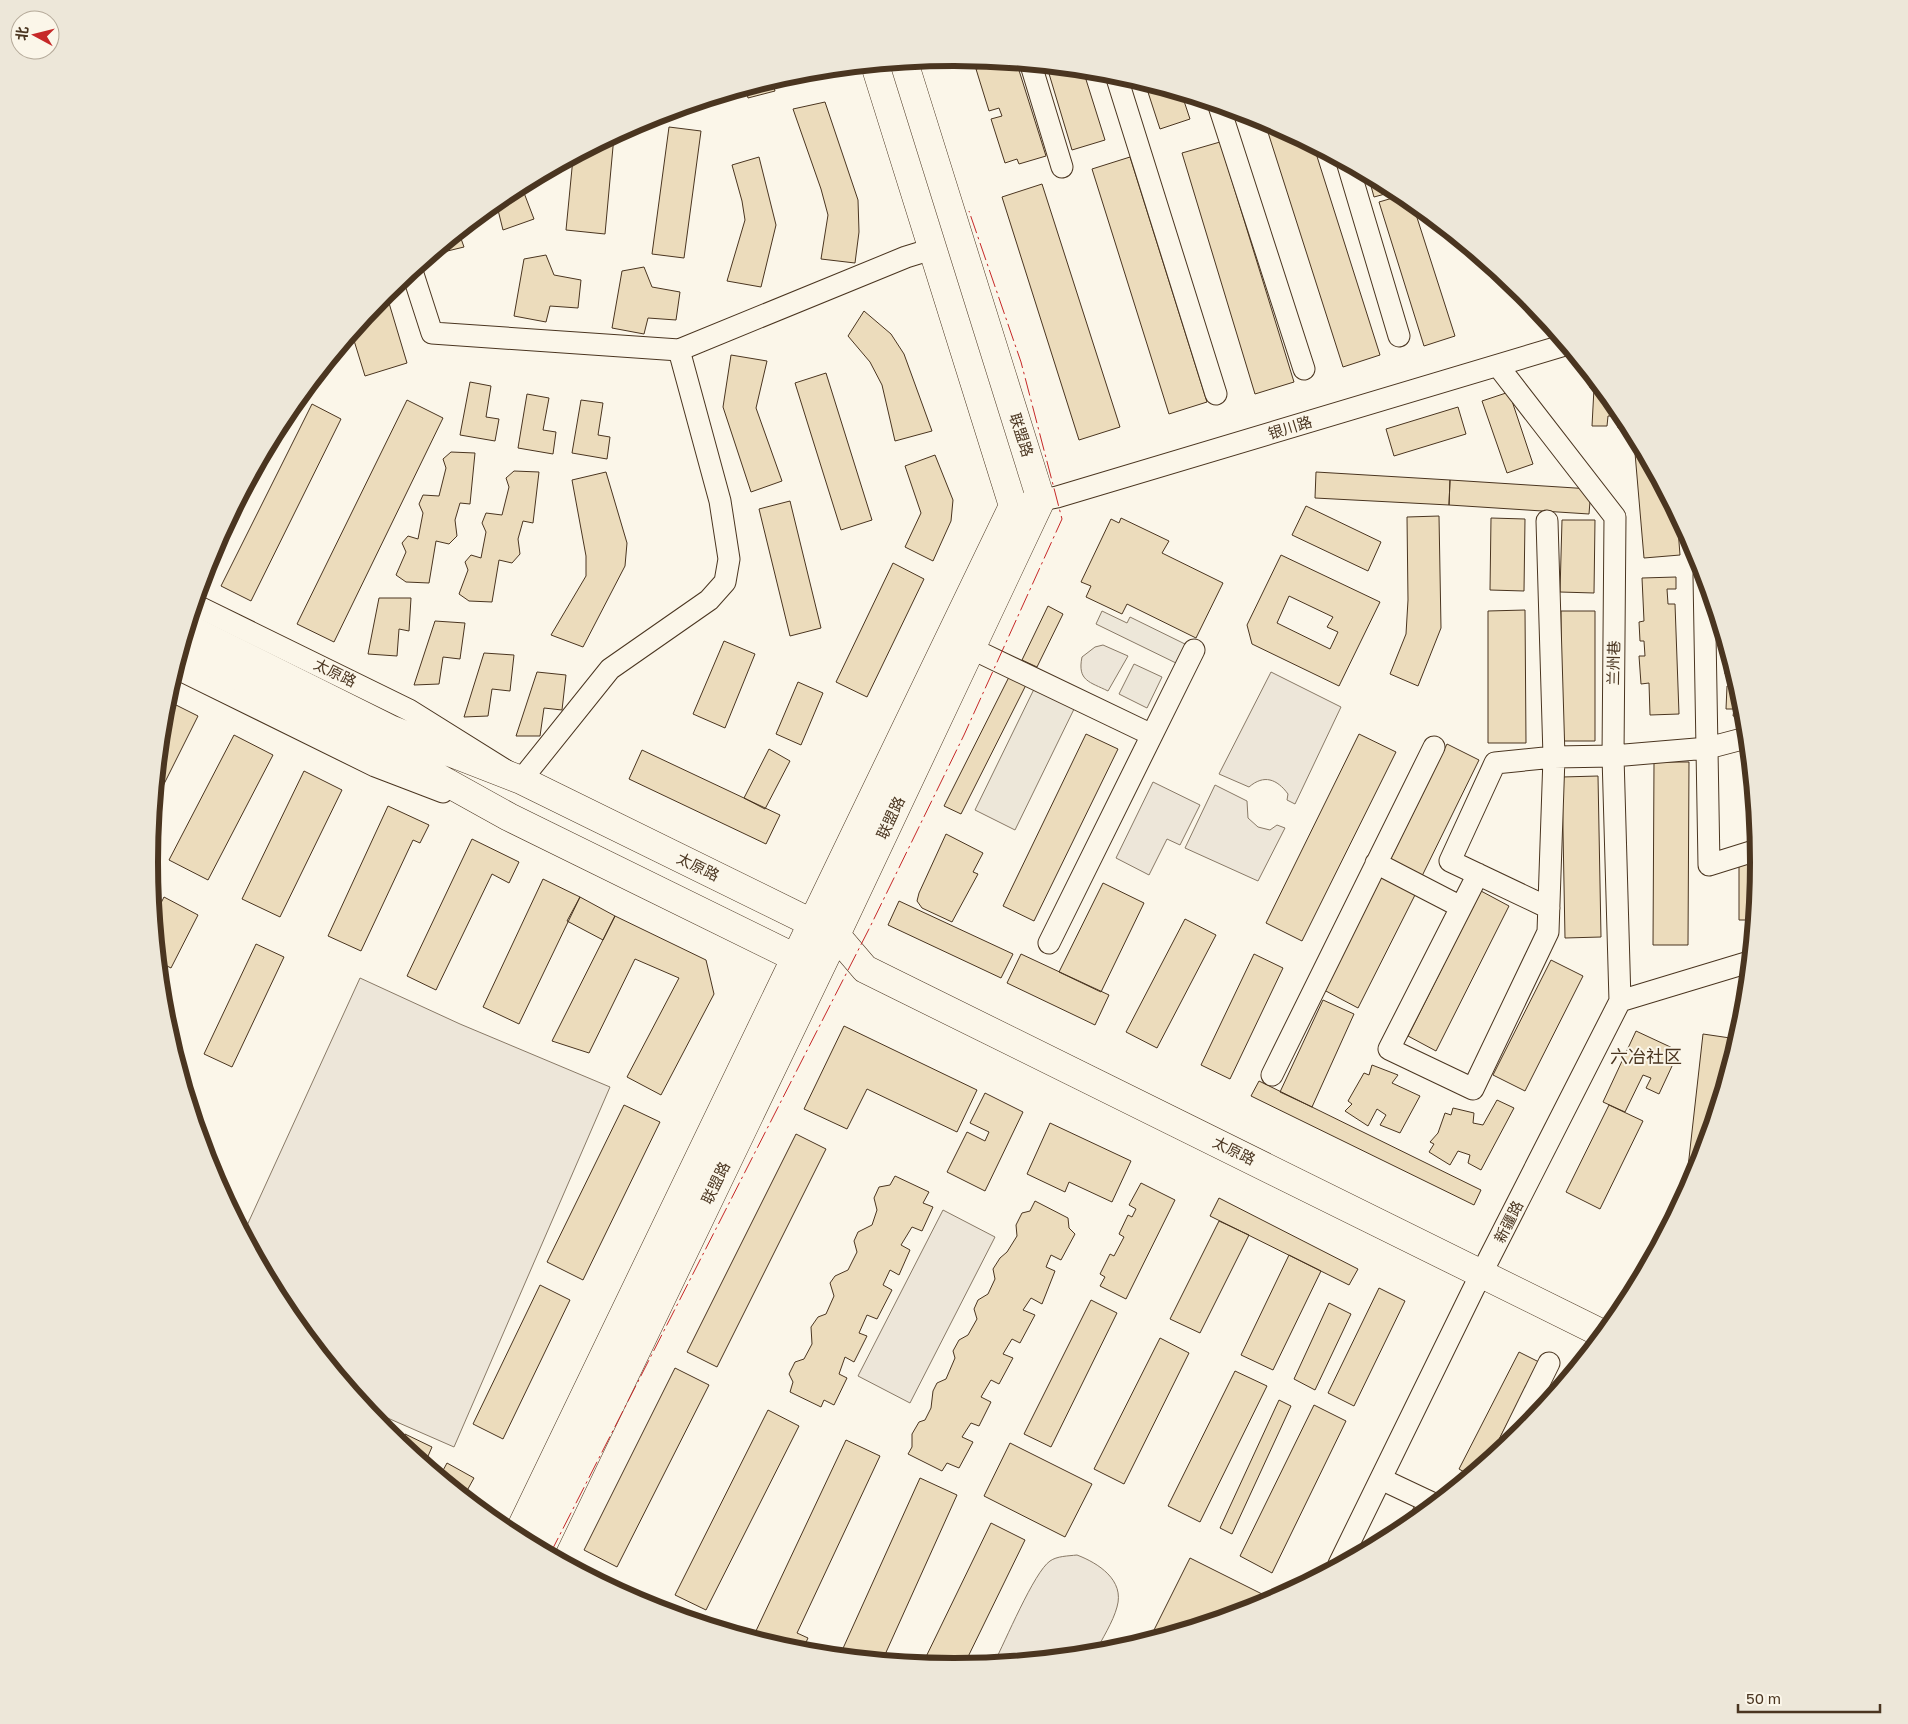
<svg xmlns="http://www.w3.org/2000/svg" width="1908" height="1724" viewBox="0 0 1908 1724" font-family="'Golos Text','Noto Sans SC',sans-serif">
<rect width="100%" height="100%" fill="#fbf6e9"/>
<path fill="#ede6d9" stroke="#887966" d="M 1103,645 L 1128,656 L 1108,691 C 1090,682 1077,681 1082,657 L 1095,647 Z
M 1271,672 L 1341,707 L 1295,804 L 1287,800 L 1288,794 C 1277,779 1264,774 1249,787 L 1219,774 Z
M 1153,782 L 1200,805 L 1180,845 L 1167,839 L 1149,875 L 1116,858 Z
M 1215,785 L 1247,801 L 1248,818 L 1258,827 L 1270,830 L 1277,825 L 1285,828 L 1258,881 L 1185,848 Z
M 360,978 L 460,1024 L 610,1087 L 454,1447 L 367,1409 L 314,1344 L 315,1342 L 311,1340 L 285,1309 L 244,1232 Z
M 943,1210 L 995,1237 L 910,1403 L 858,1376 Z
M 1077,1555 C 1098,1563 1125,1580 1117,1607 C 1113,1622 1102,1639 1095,1653 L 994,1663 C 1005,1642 1034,1572 1050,1561 C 1057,1556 1068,1556 1077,1555 Z"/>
<path fill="#ede7d9" stroke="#887966" d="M 1102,611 L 1127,623 L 1130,617 L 1187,645 L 1178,664 L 1096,624 Z
M 1134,664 L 1162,677 L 1147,708 L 1119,694 Z
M 1036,685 L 1076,705 L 1015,830 L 975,810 Z"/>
<path fill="#ecdcbc" stroke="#4a3520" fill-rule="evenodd" d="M 984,60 L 1017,64 L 1046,156 L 1019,164 L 1017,159 L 1005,163 L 991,119 L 1002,116 L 999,108 L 989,111 L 976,69 L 986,67 Z
M 1047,67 L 1083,70 L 1105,140 L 1072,150 Z
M 812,71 L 791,80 L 789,75 L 797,73 Z
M 772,81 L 775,91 L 748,98 L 746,89 Z
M 1145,83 L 1182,95 L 1190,119 L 1160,129 Z
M 825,102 L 858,200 L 859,232 L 855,263 L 821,259 L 828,215 L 821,189 L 793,109 Z
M 1268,122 L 1314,147 L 1380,355 L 1343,367 L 1265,123 Z
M 669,127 L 701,131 L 684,258 L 652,254 Z
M 614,136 L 605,234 L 566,230 L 573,158 Z
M 1220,142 L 1294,382 L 1255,394 L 1182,153 Z
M 759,157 L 776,225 L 761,287 L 727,281 L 745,220 L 742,201 L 732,165 Z
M 1130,157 L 1207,402 L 1169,414 L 1092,169 Z
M 1374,179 L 1396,191 L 1374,197 L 1371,186 L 1376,185 Z
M 1042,184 L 1120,427 L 1079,440 L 1002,197 Z
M 521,185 L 534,219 L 503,230 L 496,202 L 507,193 Z
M 1403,195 L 1412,202 L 1455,336 L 1424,346 L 1379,202 Z
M 459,233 L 464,247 L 431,255 Z
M 546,255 L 554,275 L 581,280 L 578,308 L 550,306 L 546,322 L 514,316 L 524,259 Z
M 644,267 L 652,287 L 680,292 L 676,320 L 648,318 L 644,334 L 612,328 L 622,271 Z
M 386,293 L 407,363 L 365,376 L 352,334 Z
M 864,311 L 891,334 L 904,354 L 932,431 L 895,441 L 882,385 L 870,362 L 848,336 Z
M 731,355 L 767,361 L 756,408 L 782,481 L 751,492 L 723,407 Z
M 826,373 L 872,520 L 841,530 L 795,383 Z
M 1591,376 L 1623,415 L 1628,424 L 1627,428 L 1618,428 L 1618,416 L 1608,416 L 1607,426 L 1592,426 L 1594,388 L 1590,388 Z
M 470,382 L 491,386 L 486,417 L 499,419 L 495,441 L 460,435 Z
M 1509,392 L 1533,464 L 1507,473 L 1482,401 Z
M 527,394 L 549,398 L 543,430 L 556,432 L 553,454 L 518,448 Z
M 407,400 L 443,418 L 334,642 L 297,624 Z
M 581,400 L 603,403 L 598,435 L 610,437 L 607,459 L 572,453 Z
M 312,404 L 341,419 L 251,601 L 221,586 Z
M 1458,407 L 1466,434 L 1394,456 L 1386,429 Z
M 451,452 L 475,453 L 470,504 L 460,503 L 455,520 L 457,536 L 449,544 L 436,541 L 429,583 L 406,582 L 396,575 L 406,552 L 402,543 L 408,536 L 418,539 L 423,513 L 419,504 L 423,495 L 439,496 L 446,468 L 443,459 Z
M 1643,452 L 1677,516 L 1680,555 L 1644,558 L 1635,453 Z
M 935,455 L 953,500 L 951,521 L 933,561 L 905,547 L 921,513 L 905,466 Z
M 514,471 L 539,472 L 533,523 L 523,521 L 518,539 L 520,554 L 512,563 L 499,560 L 492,602 L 469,601 L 459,594 L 468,570 L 465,562 L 471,555 L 481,558 L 486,532 L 482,523 L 486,513 L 502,515 L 509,487 L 506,478 Z
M 606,472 L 627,543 L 625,566 L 583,647 L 551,635 L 586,576 L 586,556 L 572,480 Z
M 1316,472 L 1450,480 L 1449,505 L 1315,498 Z
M 1450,480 L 1591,489 L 1589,514 L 1449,505 Z
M 790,501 L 821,628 L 790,636 L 759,509 Z
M 1306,506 L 1381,542 L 1368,571 L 1292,535 Z
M 1439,516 L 1441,628 L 1418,686 L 1390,674 L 1406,634 L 1408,600 L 1407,517 Z
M 1121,518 L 1169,541 L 1162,553 L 1223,583 L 1196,638 L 1127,604 L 1122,614 L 1086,597 L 1091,586 L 1081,582 L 1111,519 L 1119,523 Z
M 1491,518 L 1525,519 L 1524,591 L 1490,590 Z
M 1562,520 L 1595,520 L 1594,593 L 1560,592 Z
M 1281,555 L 1380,602 L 1339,686 L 1252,644 L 1247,625 ZM 1289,596 L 1333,617 L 1327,627 L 1338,632 L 1330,649 L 1277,623 Z
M 893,563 L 924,579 L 867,697 L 836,682 Z
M 1676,577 L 1676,589 L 1667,589 L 1668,604 L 1675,604 L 1679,714 L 1650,715 L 1649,683 L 1641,684 L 1639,656 L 1645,656 L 1644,641 L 1640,641 L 1639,622 L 1644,621 L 1642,578 Z
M 379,598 L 411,598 L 409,631 L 399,629 L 397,656 L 368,654 Z
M 1048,606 L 1063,614 L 1037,667 L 1022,660 Z
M 1525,610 L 1526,743 L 1488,743 L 1488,611 Z
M 1561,611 L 1595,611 L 1595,741 L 1561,741 Z
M 435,621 L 465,623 L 460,659 L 443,657 L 439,684 L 414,685 Z
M 724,641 L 755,654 L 725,728 L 693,714 Z
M 1725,647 L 1743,705 L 1744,717 L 1733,716 L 1734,709 L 1726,709 L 1727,686 L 1732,686 L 1732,674 L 1725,674 Z
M 484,653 L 514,655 L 510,691 L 492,689 L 488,716 L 464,717 Z
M 537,672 L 566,675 L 562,710 L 544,708 L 540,736 L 516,736 Z
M 1011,673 L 1028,681 L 961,814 L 944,806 Z
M 798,682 L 823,693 L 801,745 L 776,734 Z
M 166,700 L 198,716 L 155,802 L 165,705 Z
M 1086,734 L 1118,749 L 1034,921 L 1003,906 Z
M 1359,734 L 1396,752 L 1302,941 L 1266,923 Z
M 234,735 L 273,755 L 208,880 L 169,860 Z
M 1447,744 L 1479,760 L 1422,876 L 1390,860 Z
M 769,749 L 790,761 L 765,809 L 744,798 Z
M 642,750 L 780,815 L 766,844 L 629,779 Z
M 1654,762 L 1689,762 L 1688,945 L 1653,945 Z
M 304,771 L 342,790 L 280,917 L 242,899 Z
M 1598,776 L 1601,937 L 1565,938 L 1562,777 Z
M 388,806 L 429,825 L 420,843 L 413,840 L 361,951 L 328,936 Z
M 946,834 L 983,853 L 973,872 L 978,874 L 952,922 L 922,908 L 917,901 L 919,893 Z
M 472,839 L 519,862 L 509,883 L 492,874 L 436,990 L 407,976 Z
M 1739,863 L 1758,863 L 1753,920 L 1739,920 Z
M 1383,873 L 1417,891 L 1358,1008 L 1324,990 Z
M 543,879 L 580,897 L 519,1024 L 483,1007 Z
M 1103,883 L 1144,903 L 1101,992 L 1059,972 Z
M 1481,891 L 1509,906 L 1436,1051 L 1408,1036 Z
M 164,897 L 198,915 L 171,968 L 159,962 L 155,915 Z
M 580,897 L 615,916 L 603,940 L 567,921 Z
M 899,901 L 1013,954 L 1001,978 L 888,925 Z
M 615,916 L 706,960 L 714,994 L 661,1095 L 627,1077 L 679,978 L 635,959 L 589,1053 L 552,1041 Z
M 1185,919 L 1216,935 L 1157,1048 L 1126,1032 Z
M 256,944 L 284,957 L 232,1067 L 204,1054 Z
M 1021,954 L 1109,995 L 1095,1025 L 1007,983 Z
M 1254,954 L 1283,968 L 1230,1079 L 1201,1065 Z
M 1551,960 L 1583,976 L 1525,1091 L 1493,1075 Z
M 1323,1000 L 1354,1014 L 1312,1107 L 1280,1092 Z
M 844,1026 L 977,1090 L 957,1132 L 867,1089 L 847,1129 L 804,1109 Z
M 1636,1031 L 1679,1051 L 1659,1094 L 1646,1088 L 1651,1078 L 1643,1075 L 1625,1112 L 1603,1102 Z
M 1703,1034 L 1737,1039 L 1697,1170 L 1693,1177 L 1687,1176 Z
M 1372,1065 L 1398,1075 L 1392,1083 L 1420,1096 L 1400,1133 L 1380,1125 L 1386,1115 L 1377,1109 L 1368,1126 L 1345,1111 L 1352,1104 L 1348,1101 L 1364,1073 L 1369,1075 Z
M 1259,1081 L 1481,1190 L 1474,1205 L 1251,1096 Z
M 985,1093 L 1023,1112 L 985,1191 L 947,1172 L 967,1132 L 985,1141 L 989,1132 L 970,1123 Z
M 1497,1100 L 1514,1108 L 1481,1170 L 1468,1163 L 1470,1155 L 1458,1151 L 1450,1165 L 1429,1152 L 1434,1144 L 1430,1142 L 1438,1133 L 1445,1113 L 1451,1115 L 1453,1108 L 1474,1113 L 1473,1123 L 1483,1125 Z
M 624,1105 L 660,1122 L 583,1280 L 547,1262 Z
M 1609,1105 L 1643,1121 L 1600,1209 L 1566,1192 Z
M 1050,1123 L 1131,1161 L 1112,1202 L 1069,1182 L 1065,1192 L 1027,1174 Z
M 796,1134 L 826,1149 L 717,1367 L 687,1352 Z
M 895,1176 L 929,1192 L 923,1203 L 933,1207 L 922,1231 L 912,1227 L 901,1245 L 910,1250 L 899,1275 L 890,1270 L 883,1285 L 892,1290 L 877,1319 L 867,1315 L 859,1333 L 867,1336 L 854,1362 L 845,1357 L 839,1374 L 847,1378 L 834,1405 L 824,1400 L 821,1407 L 790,1392 L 793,1382 L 789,1374 L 795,1362 L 804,1359 L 812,1344 L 811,1327 L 818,1317 L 826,1314 L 834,1296 L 830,1283 L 835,1276 L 848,1270 L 857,1252 L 854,1241 L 858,1232 L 872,1225 L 877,1210 L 874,1198 L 879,1187 L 890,1185 Z
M 1141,1183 L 1175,1200 L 1126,1299 L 1100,1286 L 1105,1277 L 1100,1274 L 1110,1254 L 1114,1256 L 1124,1237 L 1119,1234 L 1128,1215 L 1132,1217 L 1136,1209 L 1129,1205 Z
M 1219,1198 L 1358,1269 L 1349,1285 L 1210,1216 Z
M 1035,1201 L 1068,1218 L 1069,1228 L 1075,1234 L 1061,1260 L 1051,1255 L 1046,1267 L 1055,1271 L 1042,1304 L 1031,1298 L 1023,1310 L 1035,1315 L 1020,1343 L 1012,1339 L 1003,1354 L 1013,1358 L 999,1384 L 991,1380 L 981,1397 L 991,1402 L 979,1426 L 971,1423 L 962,1437 L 973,1442 L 959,1468 L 947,1463 L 942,1471 L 908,1454 L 912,1447 L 912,1434 L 919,1422 L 925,1420 L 931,1408 L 933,1391 L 937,1383 L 946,1379 L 955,1358 L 953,1351 L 959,1340 L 968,1335 L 977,1319 L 974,1309 L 978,1300 L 988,1294 L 995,1279 L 993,1269 L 1000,1258 L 1007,1252 L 1017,1236 L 1016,1225 L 1022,1213 L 1030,1211 Z
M 1219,1221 L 1249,1235 L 1200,1333 L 1170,1319 Z
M 1289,1255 L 1321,1271 L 1273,1370 L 1241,1355 Z
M 540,1285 L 570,1300 L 503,1439 L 473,1424 Z
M 1379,1288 L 1405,1301 L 1354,1406 L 1328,1393 Z
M 1091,1300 L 1117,1313 L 1051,1447 L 1024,1434 Z
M 1329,1303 L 1351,1314 L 1315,1390 L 1294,1379 Z
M 1160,1338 L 1189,1353 L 1124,1484 L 1094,1469 Z
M 1519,1352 L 1539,1362 L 1489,1459 L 1462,1481 L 1466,1473 L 1459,1469 Z
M 1573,1362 L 1577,1364 L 1564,1381 Z
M 675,1368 L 709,1385 L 617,1567 L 584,1550 Z
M 1235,1371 L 1267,1386 L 1200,1522 L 1168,1506 Z
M 1279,1400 L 1291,1406 L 1232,1534 L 1220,1528 Z
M 1314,1405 L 1346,1421 L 1272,1573 L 1240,1556 Z
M 768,1410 L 799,1426 L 706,1610 L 675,1595 Z
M 405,1434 L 432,1447 L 425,1463 L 401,1444 Z
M 846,1440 L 880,1456 L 797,1633 L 808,1638 L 802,1651 L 797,1651 L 755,1633 Z
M 1010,1443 L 1092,1484 L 1065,1537 L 984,1496 Z
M 447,1463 L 474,1478 L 464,1496 L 440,1476 Z
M 920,1478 L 957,1495 L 883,1659 L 840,1655 Z
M 1415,1505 L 1426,1511 L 1403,1529 Z
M 991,1523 L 1025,1540 L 964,1665 L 954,1666 L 923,1663 Z
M 1190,1558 L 1268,1597 L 1262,1605 L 1149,1640 Z"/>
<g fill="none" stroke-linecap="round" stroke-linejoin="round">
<g stroke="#4a3520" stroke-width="23">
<path id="minor" d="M 1031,65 L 1062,167
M 1116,75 L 1216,394
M 1219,106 L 1304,369
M 1348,165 L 1399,336
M 412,271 L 432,333 L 679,350 L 906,257 L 932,249
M 1498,366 L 1615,517 L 1613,756 L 1620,1001
M 1026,503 L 1057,497 L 1565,345
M 1704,576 L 1709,865 L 1757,850
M 195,605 L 409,710 L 521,780 L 610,669 L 709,600 L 725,582 L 729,559 L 720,501 L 679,350
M 972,650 L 983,654 L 1152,735
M 176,668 L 375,766 L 443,792
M 1376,863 L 1461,907
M 1478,874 L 1389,1049 L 1473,1089 L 1548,932 L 1554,757 L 1547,521
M 1549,908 L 1450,861 L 1495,763 L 1554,757 L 1613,756 L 1708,748 L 1746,738
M 1049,943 L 1194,650
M 1272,1075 L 1434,747
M 1510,1442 L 1549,1363
M 1381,1479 L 1434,1504
M 1339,1564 L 1473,1290 L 1620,1001 L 1749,962"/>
</g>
<g stroke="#4a3520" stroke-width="29">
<path id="major" d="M 188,628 L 390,729 L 521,780 L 812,923 L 836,935 L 865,969 L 1603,1334
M 182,648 L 392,752 L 509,817 L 810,965
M 517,1536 L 1013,506 L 875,65
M 541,1549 L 836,935 L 1041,500 L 904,62"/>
</g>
<use href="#minor" stroke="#fbf6e9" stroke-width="21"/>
<use href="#major" stroke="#fbf6e9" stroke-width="28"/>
<path stroke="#c62828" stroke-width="1" stroke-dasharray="18 4 2.5 4" stroke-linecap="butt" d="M 550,1554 L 870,927 L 964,735 L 1062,519 L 1021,362 L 969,211"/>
</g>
<g text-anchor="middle" stroke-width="4" stroke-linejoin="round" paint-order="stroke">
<g font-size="15" fill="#4a3520" stroke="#fbf6e9">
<text transform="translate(1290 428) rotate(-17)" y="5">银川路</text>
<text transform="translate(1021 435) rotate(72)" y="5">联盟路</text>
<text transform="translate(1614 663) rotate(-89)" y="5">兰州巷</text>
<text transform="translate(335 673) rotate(26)" y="5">太原路</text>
<text transform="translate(891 818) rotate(-65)" y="5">联盟路</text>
<text transform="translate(698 867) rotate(26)" y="5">太原路</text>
<text transform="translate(1234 1151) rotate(26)" y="5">太原路</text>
<text transform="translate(716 1183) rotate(-64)" y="5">联盟路</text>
<text transform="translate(1509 1222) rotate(-63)" y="5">新疆路</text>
</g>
<g font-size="18" fill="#4a3520" stroke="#fbf6e9">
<text x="1646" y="1063">六冶社区</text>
</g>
</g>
<path d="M0 0H1908V1724H0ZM158 862a796 796 0 1 1 1592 0a796 796 0 1 1-1592 0Z" fill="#ede7d9" fill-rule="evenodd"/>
<path fill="none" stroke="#4a3520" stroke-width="6" d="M158 862a796 796 0 1 1 1592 0a796 796 0 1 1-1592 0Z"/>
<g transform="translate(35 35) rotate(277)"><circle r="24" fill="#fbf6e9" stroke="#b4a999"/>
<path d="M0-4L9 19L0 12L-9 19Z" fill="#c62828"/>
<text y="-8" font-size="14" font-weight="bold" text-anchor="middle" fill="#4a3520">北</text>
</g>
<path d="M1738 1704v8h142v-8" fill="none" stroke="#4a3520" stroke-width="2.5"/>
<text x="1746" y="1704" font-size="15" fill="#4a3520" stroke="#fbf6e9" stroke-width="4" paint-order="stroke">50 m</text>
</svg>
